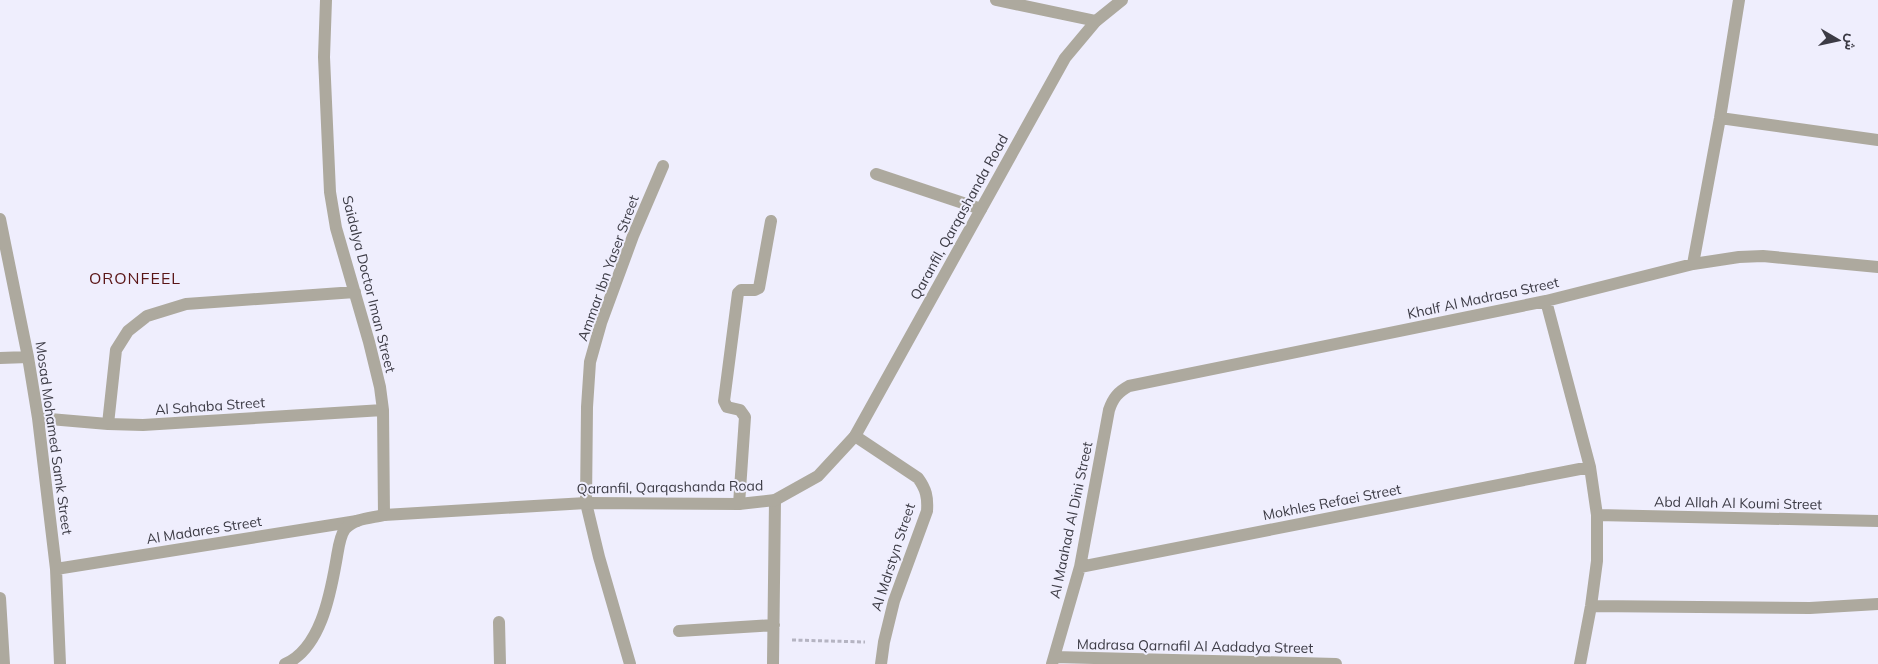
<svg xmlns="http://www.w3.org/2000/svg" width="1878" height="664" viewBox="0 0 1878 664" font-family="Mulish,Vazirmatn,sans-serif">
<rect width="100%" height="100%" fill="#efeefd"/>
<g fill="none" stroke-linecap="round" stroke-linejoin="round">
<path stroke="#b5b4c2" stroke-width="3" stroke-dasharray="4 2.5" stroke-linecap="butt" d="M 792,640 L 865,642"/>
<path stroke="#ada99e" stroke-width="12" d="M 326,0 L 324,57 L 330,192 L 336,228 L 369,342 L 380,387 L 383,410 L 384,515
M 996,0 L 1096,21
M 1720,118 L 1878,140
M 876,174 L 981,209
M 0,219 L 28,357 L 38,418 L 56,569 L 60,664
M 1693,264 L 1720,118 L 1739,0
M 1546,301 L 1590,467 L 1597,515 L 1597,561 L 1591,606 L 1580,664
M 0,358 L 28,357
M 38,418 L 108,424 L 143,425 L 383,410
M 108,424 L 116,350 L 128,331 L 147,316 L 186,304 L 355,292
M 855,436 L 918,478 C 926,489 928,497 927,511 L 894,601 L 884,642 L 881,664
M 739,504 L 745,417 L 740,410 L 727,407 L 724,401 L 738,293 L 741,290 L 755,290 L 759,288 L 771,221
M 1597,515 L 1878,521
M 1080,567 L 1590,467
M 56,569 L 357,521
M 0,598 L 4,664
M 1591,606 L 1810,608 L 1878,604
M 499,622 L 500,664
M 679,631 L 774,625
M 1054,657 L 1336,664
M 630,664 L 599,557 L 586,503 L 587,407 L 590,362 L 601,323 L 633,236 L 663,166
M 773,664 L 775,500
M 1052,664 L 1080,567 L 1109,410 C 1113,398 1118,392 1129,386 L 1546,301 L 1693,264 L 1739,257 L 1763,256 L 1878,267"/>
<path stroke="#ada99e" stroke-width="12" d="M 285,664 C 320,649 330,596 336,562 C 338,552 339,537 345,529 C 354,518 372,518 384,515 L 586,503 L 739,504 L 775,500 L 818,476 L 855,436 L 1065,58 L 1096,21 L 1122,0"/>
</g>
<g text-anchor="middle" stroke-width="4" stroke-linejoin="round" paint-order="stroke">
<g font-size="14" fill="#3c3b45" stroke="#efeefd">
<text transform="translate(959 217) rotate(-61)" y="5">Qaranfil, Qarqashanda Road</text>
<text transform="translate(608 268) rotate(-70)" y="5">Ammar Ibn Yaser Street</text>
<text transform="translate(369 284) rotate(76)" y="5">Saidalya Doctor Iman Street</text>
<text transform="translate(1483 298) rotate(-12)" y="5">Khalf Al Madrasa Street</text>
<text transform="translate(210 406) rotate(-4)" y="5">Al Sahaba Street</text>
<text transform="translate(54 438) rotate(82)" y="5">Mosad Mohamed Samk Street</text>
<text transform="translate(670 487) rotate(-1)" y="5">Qaranfil, Qarqashanda Road</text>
<text transform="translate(1332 502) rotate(-11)" y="5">Mokhles Refaei Street</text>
<text transform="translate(1738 503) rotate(1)" y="5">Abd Allah Al Koumi Street</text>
<text transform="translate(1071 520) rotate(-78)" y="5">Al Maahad Al Dini Street</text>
<text transform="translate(204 530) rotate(-9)" y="5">Al Madares Street</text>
<text transform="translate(893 557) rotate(-72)" y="5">Al Mdrstyn Street</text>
<text transform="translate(1195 646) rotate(1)" y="5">Madrasa Qarnafil Al Aadadya Street</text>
</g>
<g font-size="16" letter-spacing="1" fill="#5a1516" stroke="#efeefd">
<text x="135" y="284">ORONFEEL</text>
</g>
</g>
<g transform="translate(1838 40) rotate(99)" stroke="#efeefd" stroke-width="4" paint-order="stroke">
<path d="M0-4L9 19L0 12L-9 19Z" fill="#3c3b45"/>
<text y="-8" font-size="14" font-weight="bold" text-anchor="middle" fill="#3c3b45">ش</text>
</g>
</svg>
